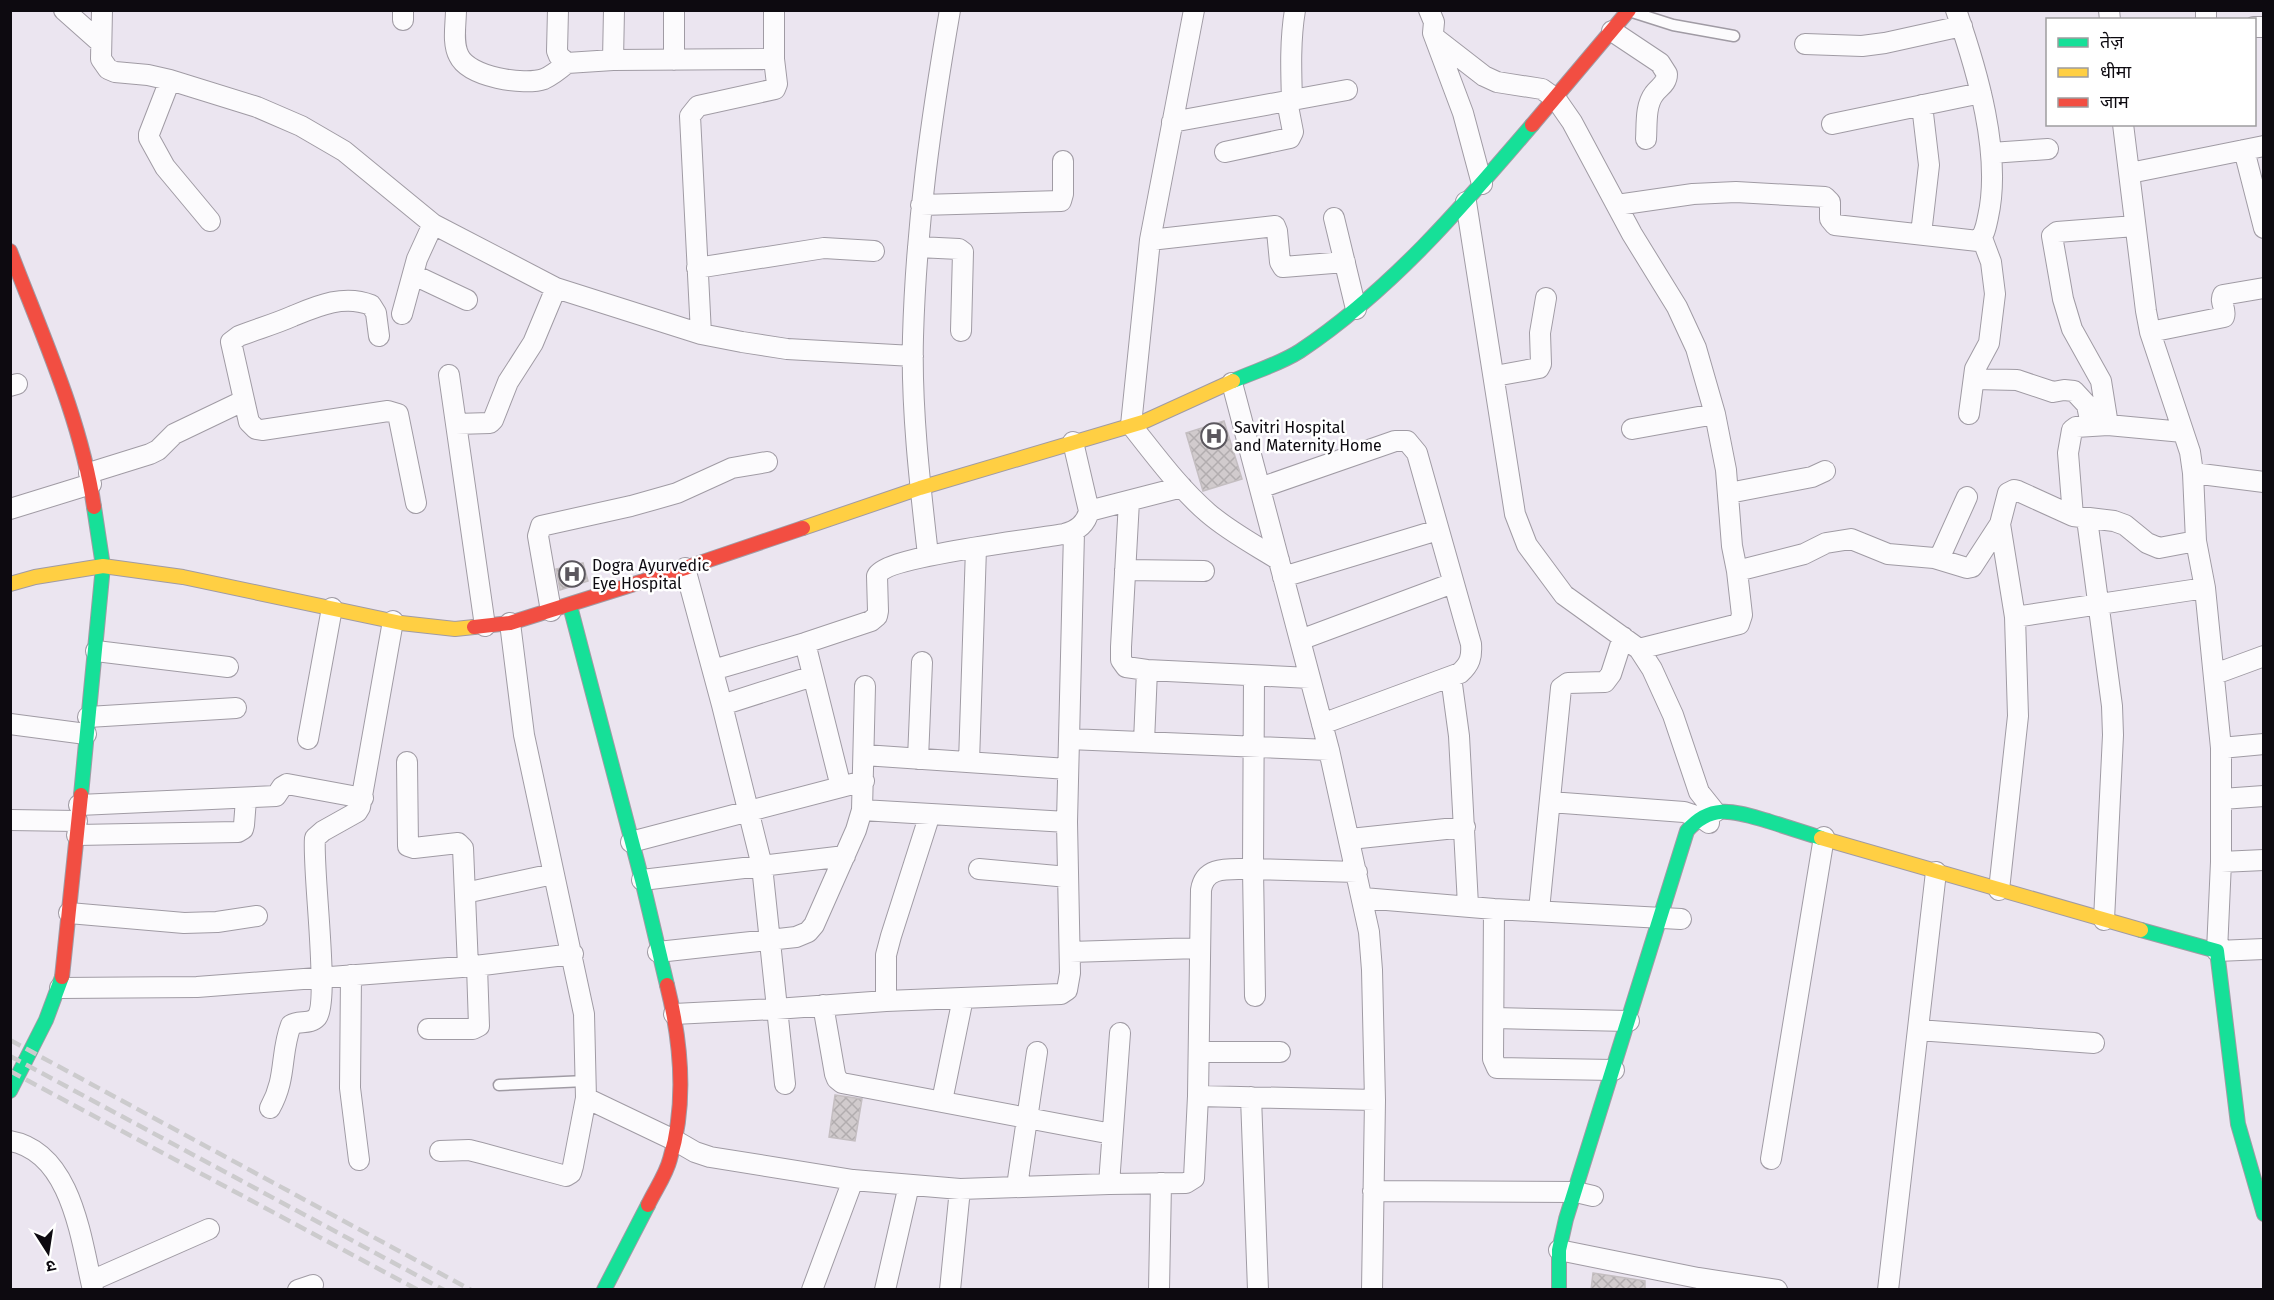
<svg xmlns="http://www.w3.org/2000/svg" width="2274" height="1300" viewBox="0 0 2274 1300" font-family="'Fira Sans','Noto Sans Devanagari',sans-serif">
<defs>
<pattern id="building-cross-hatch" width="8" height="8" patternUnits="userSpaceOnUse" patternTransform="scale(1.5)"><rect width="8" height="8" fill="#d1cbcd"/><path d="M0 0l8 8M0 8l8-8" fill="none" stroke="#b2adaf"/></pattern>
</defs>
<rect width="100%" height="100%" fill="#ebe5f0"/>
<path fill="url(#building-cross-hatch)" stroke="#c4bec1" stroke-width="1.5" d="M 1224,421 L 1242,479 L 1203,491 L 1186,433 Z
M 583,563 L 588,581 L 560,590 L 556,569 Z
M 835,1095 L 862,1099 L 855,1141 L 829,1137 Z
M 1593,1273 L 1645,1281 L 1645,1290 L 1591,1290 Z"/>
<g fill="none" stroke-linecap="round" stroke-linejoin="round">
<g stroke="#a09ba4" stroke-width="13">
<path id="lane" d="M 1629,11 L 1673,25 L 1734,36
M 499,1085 L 586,1081"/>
</g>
<g stroke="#a09ba4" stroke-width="22">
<path id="street" d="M 64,10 L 100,42
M 102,10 L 101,59 L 108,69 L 115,72 L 148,75 L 170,80 L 257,107 L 301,126 L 344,151 L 433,224 L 556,288 L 701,334 L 742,342 L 787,349 L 913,356
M 456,10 C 456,24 452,43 459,56 C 469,77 524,86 544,79 C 553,75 560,69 567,63
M 558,10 L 557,51 L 559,56 L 567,63 L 613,60 L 774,59 L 774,10
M 674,10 L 674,60
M 1194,10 L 1150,240 L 1131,425 C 1155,455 1179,488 1208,513 C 1230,532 1255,545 1279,560
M 1429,10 L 1434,22 L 1433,33 L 1463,113 L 1482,184
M 2109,10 L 2110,20
M 2206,10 L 2206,20
M 403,20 L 403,10
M 2254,27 L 2264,27
M 1612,31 L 1660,63 L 1667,74 C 1667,84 1659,87 1654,94 C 1645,106 1647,125 1646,139
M 1435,38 L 1484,76 L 1497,82 L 1542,89 L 1556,99 L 1572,122 L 1632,234 L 1677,307 L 1696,348 L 1715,414 L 1726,470 L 1732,546 L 1737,571
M 1805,44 L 1862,46 L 1885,43 L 1962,26
M 613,60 L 614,10
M 170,80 L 149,134 L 149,138 L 165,167 L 210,221
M 1292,100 C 1291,70 1290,40 1295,10
M 1172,122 L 1347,90
M 1832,124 L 1981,93
M 2123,124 L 2146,311 L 2150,332 L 2190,452 L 2193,473 L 2196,541 L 2205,588 L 2221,748 L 2221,862 L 2217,951 L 2264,949
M 2244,150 L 2264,228
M 1225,152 L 1290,138 L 1293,132 L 1287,101
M 1991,153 L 2048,149
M 2130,173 L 2264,146
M 1466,202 L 1515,514 L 1527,545 L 1564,595 L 1639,649 L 1652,669 L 1673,715 L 1699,792 L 1715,812
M 921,205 L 1061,201 L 1063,194 L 1063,161
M 1617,205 L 1693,194 L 1736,192 L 1825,197 L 1830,202 L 1830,219 L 1835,225 L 1978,241 C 1985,235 1986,226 1988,217 C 2002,154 1977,70 1956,10
M 1334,218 L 1356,309
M 1921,234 L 1929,165 L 1922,105
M 1150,240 L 1275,226 L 1277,231 L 1280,262 L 1283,267 L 1345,262
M 918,247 L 959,249 L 963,252 L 961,331
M 697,268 L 824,248 L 874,251
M 414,275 L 467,300
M 402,314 L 417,259 L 433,224
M 2150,332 L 2224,317 C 2227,309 2219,302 2223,295 L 2264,288
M 701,334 L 690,116 L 698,106 L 775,89 L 777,84 L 774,59
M 379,336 L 376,313 L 371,305 C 344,294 317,306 293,316 C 275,324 257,329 239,336 L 231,342 L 249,422 L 256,429 L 262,430 L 388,411 L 398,414 L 416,503
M 449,375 L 485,626
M 1495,376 L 1539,368 L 1541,364 L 1540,333 L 1546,298
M 1974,379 L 2017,380 L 2053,392 L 2064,390 L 2074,391 L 2087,405 L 2091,425
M 1232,383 L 1329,750 L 1369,932 L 1372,970 L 1375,1100 L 1372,1290
M 10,386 L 17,384
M 1969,414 L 1975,369 L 1989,343 L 1995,294 L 1991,262 L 1982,238
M 456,424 L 490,423 L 493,420 L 508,382 L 533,343 L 556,288
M 2108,425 L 2101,381 L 2072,329 L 2063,299 L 2052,236 L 2057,232 L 2135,226
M 1632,429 L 1715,414
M 1073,442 L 1089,511
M 89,473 L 150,454 L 158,450 L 174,434 L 243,401
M 2193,473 L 2264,482
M 1260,488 L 1395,441 L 1407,441 L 1417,453 L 1471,644 C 1472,657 1470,664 1460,673 L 1322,724
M 1729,493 L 1812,477 L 1825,471
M 1129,501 L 1121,647 L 1121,660 L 1126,667 L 1147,670 L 1310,678
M 10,509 L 91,484
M 2073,516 L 2068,453 L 2072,430 L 2076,427 L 2108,425 L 2183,432
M 2087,519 L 2112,706 L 2113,735 L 2104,920
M 928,555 C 920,485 911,407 913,337 C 916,227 931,119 950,10
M 1939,559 L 1967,497
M 685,568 L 722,705 L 762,866 L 785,1084
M 1125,570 L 1204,571
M 1283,577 L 1438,530
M 551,611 L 538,536 L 541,526 L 631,506 L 677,493 L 732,468 L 767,462
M 2015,617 L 2205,588
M 510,623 L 524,735 L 584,1014 L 586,1098 L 676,1141 L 695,1152 L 710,1157 L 853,1180 L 960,1189 L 1109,1184 L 1186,1183 L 1194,1178 L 1198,1096 L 1201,890 C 1205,864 1232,870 1253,869 L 1254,676
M 1300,640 L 1453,583
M 805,643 L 841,787
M 1639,649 L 1739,624 L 1742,615 L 1737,571 L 1804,554 L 1826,543 L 1851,539 L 1888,554 L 1934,558 L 1967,568 L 1972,567 L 2000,524
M 96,651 L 228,667
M 713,670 L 805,643 L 871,621 L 877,616 L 878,611 L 877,576 C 886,556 1036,539 1064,534 C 1077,531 1086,524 1089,511 L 1182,487
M 2215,674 L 2264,656
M 1451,677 L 1459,736 L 1468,905
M 722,705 L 813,676
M 88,717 L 236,708
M 10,724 L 86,734
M 308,739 L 332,608
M 1069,739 L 1329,750
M 1144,742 L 1147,670
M 2221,748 L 2264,744
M 864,755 L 1068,769
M 918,759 L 922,662
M 407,762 L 408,846 L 414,848 L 458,843 L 463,848 L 468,967
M 969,762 L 976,548
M 2222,799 L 2264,796
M 1550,802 L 1684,812 L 1702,818 L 1709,823
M 79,805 L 276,796 L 282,787 L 287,784 L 363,798
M 862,810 L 1067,822
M 10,820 L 77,821
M 77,835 L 238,832 L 243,829 L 244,825 L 246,799
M 1350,839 L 1465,827
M 631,842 L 864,781
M 2221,862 L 2264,860
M 979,869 L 1068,877
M 642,880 L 845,856
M 1999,890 L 2018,716 L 2015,617 L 2000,524 L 2008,493 L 2014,490 L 2018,491 L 2073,516 L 2114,521 L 2125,525 L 2147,543 L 2159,548 L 2196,541
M 465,893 L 553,874
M 1363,898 L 1494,909 L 1681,919
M 1494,909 L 1493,1059 L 1497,1068 L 1614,1070
M 1539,910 L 1561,688 L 1568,683 L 1605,682 L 1611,674 L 1623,637
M 69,913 L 184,923 L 217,922 L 257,916
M 658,952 L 796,937 L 808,932 L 814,925 L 856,830 L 862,810 L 865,686
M 1070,952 L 1199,948
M 351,975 L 350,1088 L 359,1160
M 60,988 L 197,987 L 475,966 L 573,954
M 1255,996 L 1253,869 L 1357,872
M 886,1001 L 886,955 L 891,936 L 930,814
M 823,1005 L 835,1074 L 837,1079 L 842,1083 L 1112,1134
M 674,1014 L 776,1009 L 886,1001 L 1061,994 L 1067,990 L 1070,973 L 1067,822 L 1074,532
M 1494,1018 L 1629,1021
M 428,1029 L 473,1029 L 479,1026 L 477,966
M 1918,1030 L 2094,1043
M 1199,1052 L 1280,1052
M 1198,1096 L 1375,1100
M 1251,1097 L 1258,1290
M 942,1101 L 963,998
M 270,1108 C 287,1078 280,1053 291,1025 C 299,1020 310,1025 317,1017 C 330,1000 312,869 315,838 L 323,831 L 357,812 L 360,807 L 393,621
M 10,1141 C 72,1152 81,1240 93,1290
M 440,1151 L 469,1150 L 481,1153 L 566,1176 L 571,1173 L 573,1166 L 586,1098
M 1771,1159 L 1824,837
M 1109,1184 L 1120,1033
M 1017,1186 L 1037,1052
M 1373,1191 L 1576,1192 L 1593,1196
M 1559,1250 L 1698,1278 L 1777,1290
M 91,1281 L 209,1229
M 298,1290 L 313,1285
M 812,1290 L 853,1180
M 885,1290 L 909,1185
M 950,1290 L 960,1189
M 1159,1290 L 1161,1183
M 1888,1290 L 1936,872"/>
</g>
<g stroke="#a09ba4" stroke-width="16">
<path id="fast" d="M 1233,381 C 1255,371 1280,364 1300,351 C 1390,291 1462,207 1532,125
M 570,606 L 642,880 L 667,985
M 81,795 L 103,566 L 94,507
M 2141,930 L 2217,951 L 2238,1124 L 2264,1214
M 10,1091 L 46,1020 L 62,977
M 604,1290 L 648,1205
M 1559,1290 L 1559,1250 L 1566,1219 L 1687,831 C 1712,802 1736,812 1768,821 C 1786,827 1803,832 1821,838"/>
</g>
<g stroke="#a09ba4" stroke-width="16">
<path id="slow" d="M 803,528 L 920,488 L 1143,422 L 1233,381
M 10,584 L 35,577 L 103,566 L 183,577 L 401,623 L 455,629 L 474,627
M 1821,838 L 2141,930"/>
</g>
<g stroke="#a09ba4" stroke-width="16">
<path id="jam" d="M 1532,125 L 1629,10
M 10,251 C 42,335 81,419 94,507
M 474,627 L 510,623 L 685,568 L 803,528
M 62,977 L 81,795
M 648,1205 C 655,1190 666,1175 670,1159 C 687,1103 681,1041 667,985"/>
</g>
<use href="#lane" stroke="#fcfbfd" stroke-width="10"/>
<use href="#street" stroke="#fcfbfd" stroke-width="20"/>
<use href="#fast" stroke="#16e098" stroke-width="14"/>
<use href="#slow" stroke="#ffcf43" stroke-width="14"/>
<use href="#jam" stroke="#f24e42" stroke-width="14"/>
<path stroke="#cccbcd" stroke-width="4.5" stroke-dasharray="12 6" stroke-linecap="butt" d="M 10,1040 L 471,1290
M 10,1056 L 444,1290
M 10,1071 L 418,1290"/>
</g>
<defs>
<g id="hospital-ring" transform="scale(1.35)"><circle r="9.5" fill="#fff" stroke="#5b575e" stroke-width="1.5"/><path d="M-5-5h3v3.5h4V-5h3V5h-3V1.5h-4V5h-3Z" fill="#5b575e"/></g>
</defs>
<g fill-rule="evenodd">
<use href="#hospital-ring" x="1214" y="436"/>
<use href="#hospital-ring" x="572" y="574"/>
</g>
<g text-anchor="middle" stroke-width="5" stroke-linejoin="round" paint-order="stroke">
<g font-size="16" fill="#0d0a10" stroke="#fff" text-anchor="start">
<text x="1234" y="433">Savitri Hospital<tspan x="1234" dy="18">and Maternity Home</tspan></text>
<text x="592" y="571">Dogra Ayurvedic<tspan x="592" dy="18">Eye Hospital</tspan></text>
</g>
</g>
<rect width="2274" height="1300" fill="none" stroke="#0d0a10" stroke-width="24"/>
<rect x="2046" y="18" width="210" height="108" fill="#ffffff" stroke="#9e9d9f" stroke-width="1.5"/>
<rect x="2058" y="38" width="30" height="9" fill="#16e098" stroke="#9e9d9f" stroke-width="1.5"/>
<text x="2100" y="48" font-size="18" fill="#0d0a10">तेज़</text>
<rect x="2058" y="68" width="30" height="9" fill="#ffcf43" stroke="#9e9d9f" stroke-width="1.5"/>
<text x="2100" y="78" font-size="18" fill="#0d0a10">धीमा</text>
<rect x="2058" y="98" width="30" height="9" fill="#f24e42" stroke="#9e9d9f" stroke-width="1.5"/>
<text x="2100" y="108" font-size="18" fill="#0d0a10">जाम</text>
<g transform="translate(48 1252) rotate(168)" stroke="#ffffff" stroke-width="4.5" paint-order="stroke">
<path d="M0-4.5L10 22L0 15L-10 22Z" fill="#0d0a10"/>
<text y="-9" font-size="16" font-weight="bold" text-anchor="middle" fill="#0d0a10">उ</text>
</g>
</svg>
